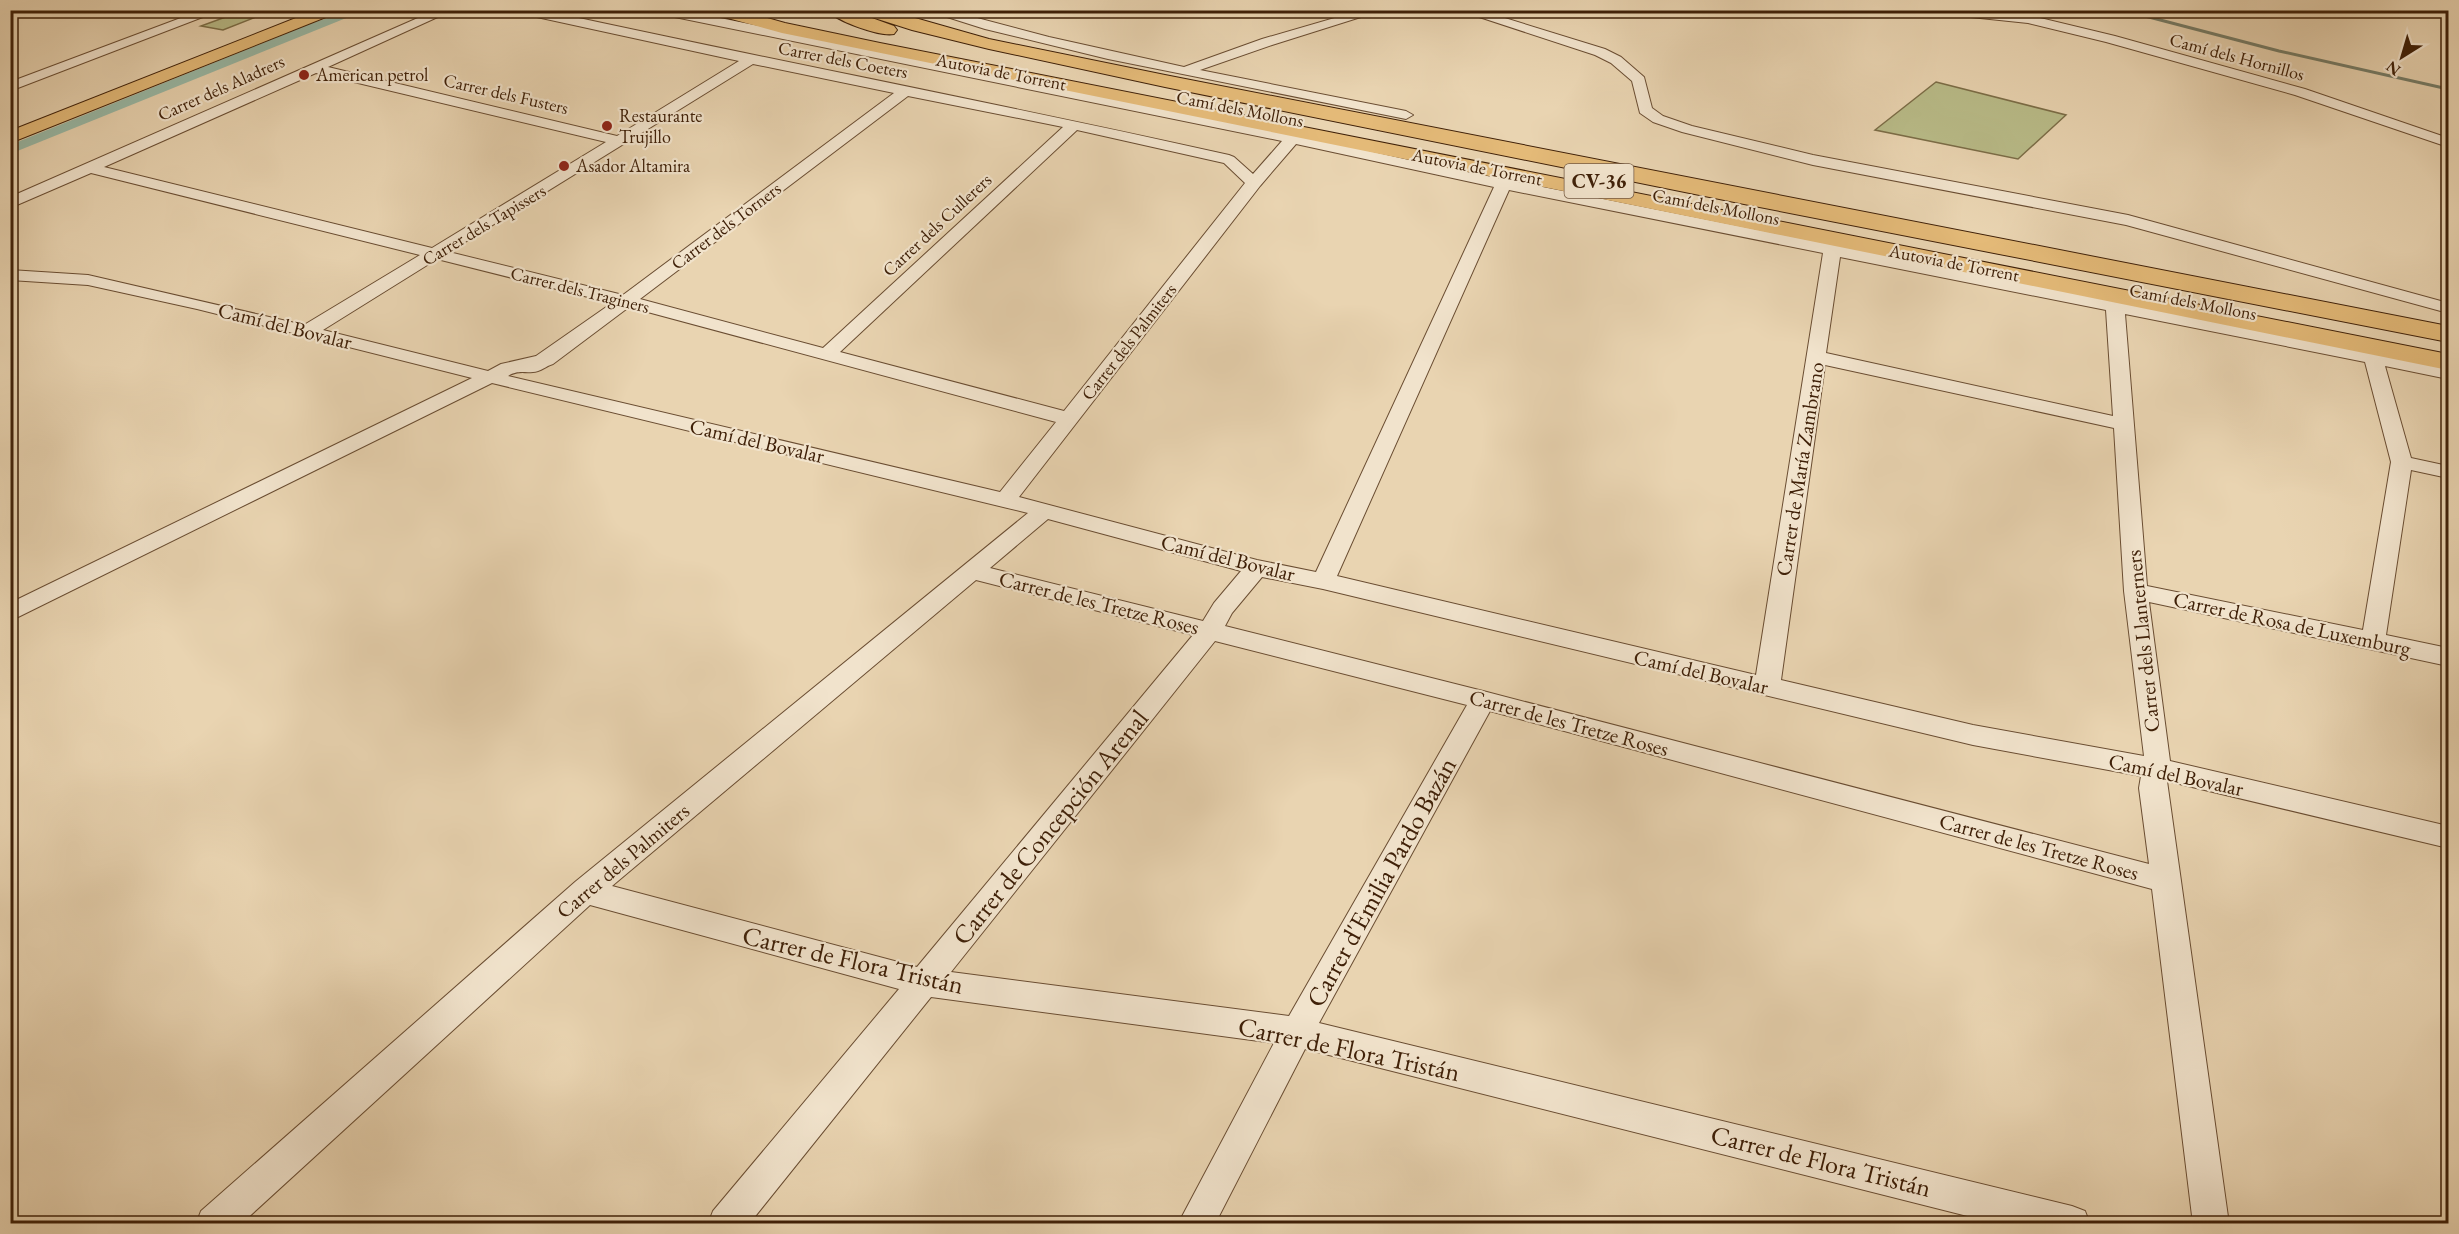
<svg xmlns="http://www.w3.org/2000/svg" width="2459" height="1234" viewBox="0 0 2459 1234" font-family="'EB Garamond',serif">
<rect width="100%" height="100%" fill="#e9d4b1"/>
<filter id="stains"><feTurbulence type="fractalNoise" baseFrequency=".00333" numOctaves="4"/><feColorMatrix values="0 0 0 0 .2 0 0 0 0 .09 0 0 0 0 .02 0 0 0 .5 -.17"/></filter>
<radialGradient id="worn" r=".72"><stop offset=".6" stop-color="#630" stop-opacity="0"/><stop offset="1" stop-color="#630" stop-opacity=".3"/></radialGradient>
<path fill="#b9bc89" stroke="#7c6e48" stroke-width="1.5" d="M 242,11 L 271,11 L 223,30 L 201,26 Z
M 1936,82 L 2066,115 L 2018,159 L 1875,130 Z"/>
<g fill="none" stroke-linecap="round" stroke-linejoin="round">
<path stroke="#757c67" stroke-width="3" d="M 2122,10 L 2279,51 L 2448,89"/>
<path fill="#99b9a6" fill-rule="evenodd" d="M 350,10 L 366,10 L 10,154 L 10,145 L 310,24 Z"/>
<g stroke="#6a4d32" stroke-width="2">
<path id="minor" d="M 10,10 L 28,10 L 10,19 Z
M 202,10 L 221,10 L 10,91 L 10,82 Z
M 436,10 L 453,10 L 328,67 L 617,136 L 739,61 L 523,14 L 517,10 L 542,10 C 771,60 1001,104 1229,155 L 1234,157 L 1253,174 L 1282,141 L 660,14 L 654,10 L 681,10 L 1333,143 L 1427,164 L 2448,367 L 2448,379 L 2385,366 L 2411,458 L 2448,466 L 2448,478 L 2411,470 L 2386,635 L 2448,648 L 2448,666 L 2149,602 L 2170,761 L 2448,826 L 2448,848 L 2167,781 L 2229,1224 L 2193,1224 L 2152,889 L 1490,711 L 1319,1023 L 2072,1206 L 2085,1211 L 2090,1224 L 1999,1224 L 1305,1049 L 1215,1224 L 1178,1224 L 1274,1043 L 931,997 L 749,1224 L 708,1224 L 713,1211 L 899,989 L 590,905 L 241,1224 L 196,1224 L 201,1211 L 575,882 L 1028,513 L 492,383 L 10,621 L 10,603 L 472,378 L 197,309 L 88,285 L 10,280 L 10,270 L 88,275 L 304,325 L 420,255 L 91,173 L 10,208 L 10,197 ZM 753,64 L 894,93 L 623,295 L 449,252 ZM 316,73 L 606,142 L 432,248 L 104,167 ZM 908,96 L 1063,127 L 823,348 L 640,299 ZM 1077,130 L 1224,163 L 1245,183 L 1064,411 L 840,352 ZM 1296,144 L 1494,187 L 1316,572 L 1257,560 L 1019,497 L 1260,186 ZM 1509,190 L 1823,253 L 1756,675 L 1337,576 ZM 1840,257 L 2106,310 L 2113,416 L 1826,353 ZM 437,259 L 612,303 L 536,356 L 501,364 L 488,371 L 323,330 ZM 629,307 L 1056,422 L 1000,492 L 508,376 C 518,370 523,373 533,372 C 540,372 546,366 553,364 ZM 2125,314 L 2365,362 L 2391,462 L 2363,630 L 2147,586 ZM 1825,365 L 2114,428 L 2124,591 L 2144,756 L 1973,725 L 1781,680 ZM 1048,519 L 1241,571 L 1214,603 L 1203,621 L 990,568 ZM 1262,577 L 1323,589 L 1973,745 L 2141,776 L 2139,788 L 2149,864 L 1483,691 L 1225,626 L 1232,613 ZM 976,580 L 1193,635 L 917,967 L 612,886 ZM 1215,641 L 1467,705 L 1289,1016 L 951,972 Z
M 925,10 L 947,10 L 1049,37 L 1184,67 L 1262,39 L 1362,10 L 1383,10 L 1272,45 L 1200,70 L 1406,111 L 1413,115 L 1406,119 L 1108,59 L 985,29 Z
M 1458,10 L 1479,10 L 1605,49 L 1621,57 L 1644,77 L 1652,108 L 1663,116 L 1692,126 L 1813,155 L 2128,215 L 2448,303 L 2448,313 L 2126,225 L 1813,165 L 1682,132 L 1653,122 L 1640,113 L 1632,81 L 1611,63 L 1595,55 Z
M 1936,10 L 1982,10 L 2028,15 L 2115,36 L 2305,89 L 2448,138 L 2448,147 L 2295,95 L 2106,42 L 2028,23 L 1942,14 Z"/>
</g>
<g stroke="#3f2008" stroke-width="2">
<path id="major" d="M 316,10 L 338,10 L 336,13 L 10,143 L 10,131 Z"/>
</g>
<g stroke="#3f2008" stroke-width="2">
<path id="highway" d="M 711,10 L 739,10 L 785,23 L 880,43 L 2448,354 L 2448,370 L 782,33 L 713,14 Z
M 827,10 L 850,10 L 894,26 L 897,30 L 894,34 C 880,37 836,21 827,10 Z
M 860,10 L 887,10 L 989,39 L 1165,75 L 2448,326 L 2448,342 L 1744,204 L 1165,87 L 989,49 L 912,30 L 862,14 Z"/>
</g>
<use href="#minor" fill="#f1e3cc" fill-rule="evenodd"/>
<use href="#major" fill="#e4ba78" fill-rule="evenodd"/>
<use href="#highway" fill="#e4ba78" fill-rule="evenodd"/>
</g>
<g fill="#8f2418" stroke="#f1e3cc" stroke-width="2">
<circle cx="304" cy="75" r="6"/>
<circle cx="607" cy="126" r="6"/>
<circle cx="564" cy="166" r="6"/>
</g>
<g text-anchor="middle" stroke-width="4.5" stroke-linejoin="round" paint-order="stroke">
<g font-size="18" fill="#3f2008" stroke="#f1e3cc">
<text transform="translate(2237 57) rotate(15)" y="6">Camí dels Hornillos</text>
<text transform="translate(843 60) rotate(11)" y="6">Carrer dels Coeters</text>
<text transform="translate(1001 72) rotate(11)" y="6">Autovia de Torrent</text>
<text transform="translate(221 88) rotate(-24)" y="6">Carrer dels Aladrers</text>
<text transform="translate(506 94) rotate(13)" y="6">Carrer dels Fusters</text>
<text transform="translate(1240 109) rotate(11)" y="6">Camí dels Mollons</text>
<text transform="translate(1477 167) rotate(11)" y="6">Autovia de Torrent</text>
<text transform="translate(1716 207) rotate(11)" y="6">Camí dels Mollons</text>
<text transform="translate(484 225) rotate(-31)" y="6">Carrer dels Tapissers</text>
<text transform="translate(937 225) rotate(-43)" y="6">Carrer dels Cullerers</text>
<text transform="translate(726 226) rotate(-37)" y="6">Carrer dels Torners</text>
<text transform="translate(1954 263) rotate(11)" y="6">Autovia de Torrent</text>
<text transform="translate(580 290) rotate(14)" y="6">Carrer dels Traginers</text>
<text transform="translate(2193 302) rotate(11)" y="6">Camí dels Mollons</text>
<text transform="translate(1129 342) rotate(-52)" y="6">Carrer dels Palmiters</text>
</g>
<g font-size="18" fill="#3f2008" stroke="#f1e3cc" text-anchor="start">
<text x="316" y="81">American petrol</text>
<text x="619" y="122">Restaurante<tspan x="619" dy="21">Trujillo</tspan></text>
<text x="576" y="172">Asador Altamira</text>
</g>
<rect fill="#f1e3cc" stroke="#745a43" stroke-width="1.5" x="1564.5" y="164" width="69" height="34" rx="4.5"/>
<g font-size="20" font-weight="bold" fill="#3f2008">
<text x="1599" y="188">CV-36</text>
</g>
<g font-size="21" fill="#3f2008" stroke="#f1e3cc">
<text transform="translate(285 326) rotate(14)" y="7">Camí del Bovalar</text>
<text transform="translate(757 441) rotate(13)" y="7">Camí del Bovalar</text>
<text transform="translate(1800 469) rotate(-81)" y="7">Carrer de María Zambrano</text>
<text transform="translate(1228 558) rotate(14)" y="7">Camí del Bovalar</text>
<text transform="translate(1099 603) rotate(14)" y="7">Carrer de les Tretze Roses</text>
<text transform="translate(2292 624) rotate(12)" y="7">Carrer de Rosa de Luxemburg</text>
<text transform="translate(2143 641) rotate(-96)" y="7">Carrer dels Llanterners</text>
<text transform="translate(1701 672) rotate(13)" y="7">Camí del Bovalar</text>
<text transform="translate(1569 723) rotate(15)" y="7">Carrer de les Tretze Roses</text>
<text transform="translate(2176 775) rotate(12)" y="7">Camí del Bovalar</text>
<text transform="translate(2039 847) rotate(15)" y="7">Carrer de les Tretze Roses</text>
<text transform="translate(623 861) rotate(-40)" y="7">Carrer dels Palmiters</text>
</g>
<g font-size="26" fill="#3f2008" stroke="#f1e3cc">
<text transform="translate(1050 827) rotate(-51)" y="9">Carrer de Concepción Arenal</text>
<text transform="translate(1381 882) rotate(-61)" y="9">Carrer d'Emilia Pardo Bazán</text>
<text transform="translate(853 960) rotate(13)" y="9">Carrer de Flora Tristán</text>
<text transform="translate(1349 1049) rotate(12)" y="9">Carrer de Flora Tristán</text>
<text transform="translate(1821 1161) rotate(14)" y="9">Carrer de Flora Tristán</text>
</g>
</g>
<rect width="2459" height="1234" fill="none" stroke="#e9d4b1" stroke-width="36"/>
<rect x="12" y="12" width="2435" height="1210" fill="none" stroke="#3f2008" stroke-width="3"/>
<rect x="18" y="18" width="2423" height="1198" fill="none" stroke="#3f2008" stroke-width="1.5"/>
<g transform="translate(2402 57) rotate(217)" stroke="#f1e3cc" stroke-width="4.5" paint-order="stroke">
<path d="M0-4.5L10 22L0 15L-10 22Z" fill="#3f2008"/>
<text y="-9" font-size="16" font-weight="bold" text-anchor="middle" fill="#3f2008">N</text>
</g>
<rect width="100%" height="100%" filter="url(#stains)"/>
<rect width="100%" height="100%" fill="url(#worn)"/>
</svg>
